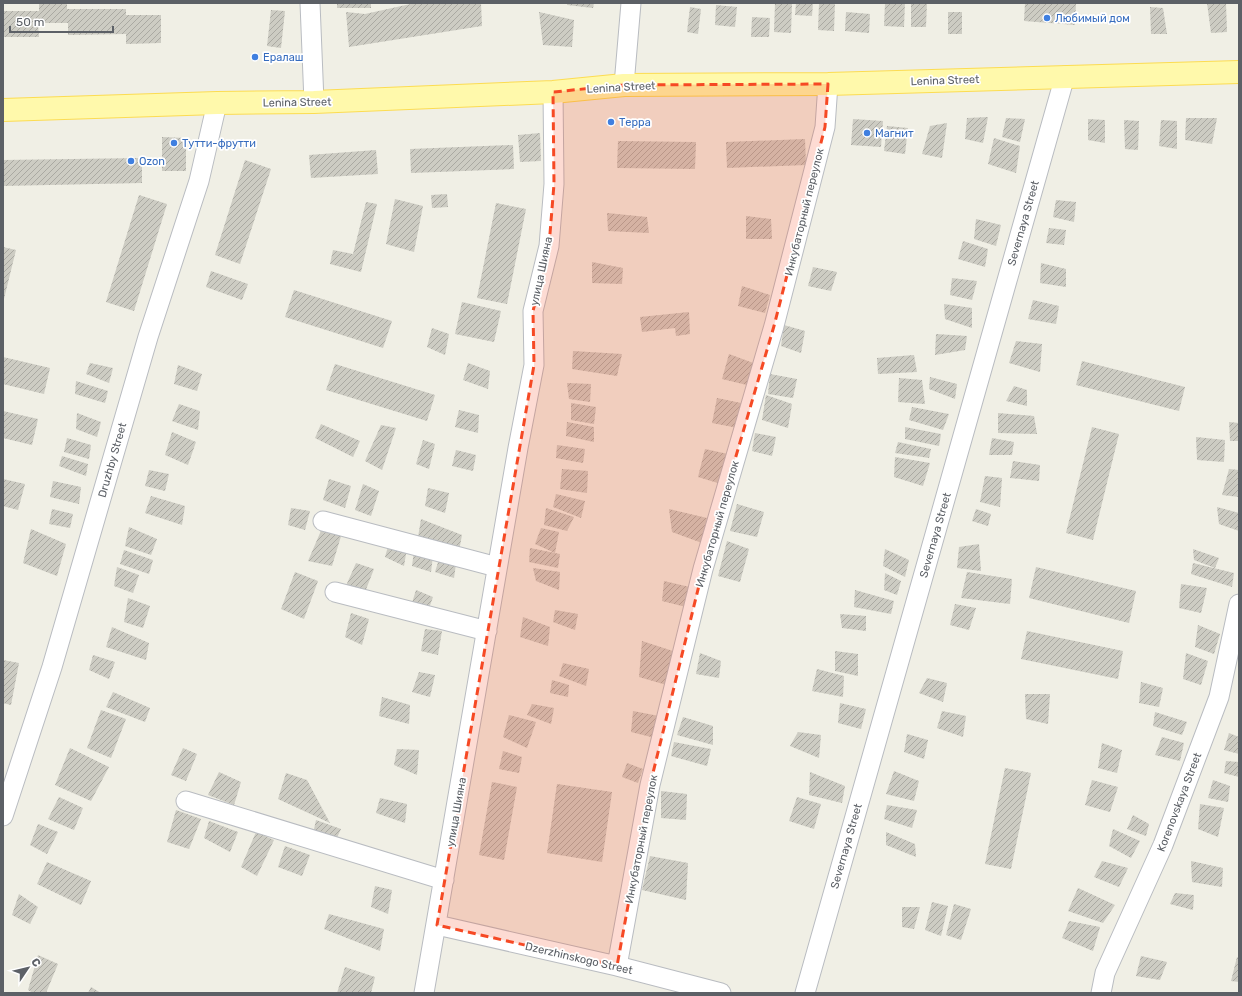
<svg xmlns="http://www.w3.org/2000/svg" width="1242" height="996" viewBox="0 0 1242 996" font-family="Rubik,sans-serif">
<defs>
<pattern id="building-hatch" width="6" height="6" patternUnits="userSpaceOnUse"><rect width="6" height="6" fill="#cdccc3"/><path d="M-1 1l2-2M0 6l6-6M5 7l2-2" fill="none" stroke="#aaa9a2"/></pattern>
</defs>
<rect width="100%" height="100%" fill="#f0efe5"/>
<path fill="url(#building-hatch)" d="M 39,3 L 67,3 L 67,9 L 126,9 L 126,15 L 161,15 L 161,43 L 126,44 L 126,34 L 68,35 L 68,23 L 38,23 L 39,37 L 3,37 L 3,11 L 39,11 Z
M 337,3 L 371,3 L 371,8 L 337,8 Z
M 415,3 L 481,3 L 482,26 L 349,47 L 346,12 L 365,14 Z
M 567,3 L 594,3 L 593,8 L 567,5 Z
M 775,3 L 792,3 L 791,33 L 774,32 Z
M 796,3 L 813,3 L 812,16 L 795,15 Z
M 819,3 L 835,3 L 834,31 L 818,30 Z
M 885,3 L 905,3 L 904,27 L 884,26 Z
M 911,3 L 927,3 L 926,27 L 911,27 Z
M 1025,3 L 1076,3 L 1075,25 L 1024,21 Z
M 1207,3 L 1226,3 L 1227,32 L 1211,33 Z
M 716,5 L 737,7 L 735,27 L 715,25 Z
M 690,7 L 701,9 L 698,34 L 687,32 Z
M 1150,7 L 1163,8 L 1167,34 L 1151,34 Z
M 271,10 L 285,11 L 281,48 L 267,46 Z
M 539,12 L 574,20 L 572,47 L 543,45 Z
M 846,12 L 870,14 L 869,33 L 845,31 Z
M 948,12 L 962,12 L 962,34 L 948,34 Z
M 752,17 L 770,18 L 769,37 L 751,37 Z
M 988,117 L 983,143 L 965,139 L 967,118 Z
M 1006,118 L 1025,119 L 1020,142 L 1002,137 Z
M 1186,118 L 1217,118 L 1212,144 L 1185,140 Z
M 853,119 L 883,121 L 881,147 L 851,145 Z
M 1088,119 L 1105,120 L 1105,143 L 1088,140 Z
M 1124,120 L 1139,121 L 1138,150 L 1125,149 Z
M 1161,120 L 1177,121 L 1177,149 L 1159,146 Z
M 947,123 L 942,158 L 922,154 L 930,126 Z
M 887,126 L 908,128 L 905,154 L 884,151 Z
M 540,133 L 541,161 L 520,162 L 518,135 Z
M 162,137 L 186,138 L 186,171 L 162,171 Z
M 994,138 L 1020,146 L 1016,173 L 988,164 Z
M 805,139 L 806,165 L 727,168 L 726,142 Z
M 618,141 L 696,142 L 695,169 L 617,168 Z
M 513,145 L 514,169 L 411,173 L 410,149 Z
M 376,150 L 378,174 L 311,178 L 309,155 Z
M 142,158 L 142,183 L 3,186 L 3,160 Z
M 245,160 L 271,169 L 240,264 L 215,255 Z
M 447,194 L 448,207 L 432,208 L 431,195 Z
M 139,195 L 167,204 L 134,311 L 106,302 Z
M 395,199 L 423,206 L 414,252 L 386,244 Z
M 1056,200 L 1076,202 L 1074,222 L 1053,217 Z
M 366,202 L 377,204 L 361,272 L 330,264 L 333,250 L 353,254 Z
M 496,203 L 526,209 L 507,304 L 477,298 Z
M 607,213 L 647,217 L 649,233 L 608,231 Z
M 746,216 L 771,219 L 772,239 L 746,239 Z
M 976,219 L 1001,225 L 996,246 L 974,239 Z
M 1049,228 L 1066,230 L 1064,245 L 1046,243 Z
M 963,241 L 988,249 L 985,267 L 958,259 Z
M 3,247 L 16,250 L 4,299 L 3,299 Z
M 592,262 L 623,268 L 622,284 L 592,283 Z
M 1041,263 L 1066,269 L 1066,287 L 1040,283 Z
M 813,267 L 837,272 L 831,291 L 808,286 Z
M 211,271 L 248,284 L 242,300 L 206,287 Z
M 952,278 L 977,281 L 972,300 L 950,295 Z
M 742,286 L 770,295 L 765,313 L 738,306 Z
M 294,290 L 392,321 L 383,348 L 285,317 Z
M 1033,300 L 1059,306 L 1056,324 L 1028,319 Z
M 462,302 L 501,311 L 494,342 L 455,334 Z
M 944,304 L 972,308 L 972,328 L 945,319 Z
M 689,312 L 690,334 L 676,336 L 675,328 L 642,332 L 640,317 Z
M 784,325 L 805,331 L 801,353 L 781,346 Z
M 432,328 L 449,334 L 445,355 L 427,347 Z
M 936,334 L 967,336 L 965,350 L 935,355 Z
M 1016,341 L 1042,344 L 1040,372 L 1009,363 Z
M 573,351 L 622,354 L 617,376 L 572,369 Z
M 729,354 L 756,364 L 751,386 L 722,379 Z
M 914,355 L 917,372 L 878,374 L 877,358 Z
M 3,357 L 50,368 L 44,394 L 3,384 Z
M 1082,361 L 1185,387 L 1179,411 L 1076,385 Z
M 90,363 L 113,368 L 109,383 L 86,374 Z
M 468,363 L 490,371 L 488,389 L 463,380 Z
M 335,364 L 435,395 L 427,421 L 326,390 Z
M 178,365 L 202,374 L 197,391 L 174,384 Z
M 770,374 L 797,379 L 793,398 L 768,394 Z
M 930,377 L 957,384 L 955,399 L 929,389 Z
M 899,378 L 922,380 L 925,404 L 898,402 Z
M 76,381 L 108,391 L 105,403 L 75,394 Z
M 567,383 L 591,384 L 590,402 L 569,399 Z
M 1014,386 L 1027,390 L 1027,406 L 1006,401 Z
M 766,395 L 792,404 L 788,428 L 762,420 Z
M 717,398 L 741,403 L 738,428 L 712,423 Z
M 571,403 L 596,407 L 594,424 L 571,420 Z
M 179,404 L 200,411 L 198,430 L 172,421 Z
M 912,407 L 949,414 L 943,430 L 909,420 Z
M 459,410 L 479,415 L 478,433 L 455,427 Z
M 3,411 L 38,419 L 32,445 L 3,438 Z
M 77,413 L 101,422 L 97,437 L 76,429 Z
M 998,413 L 1034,416 L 1037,434 L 998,433 Z
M 567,422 L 594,427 L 594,442 L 566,436 Z
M 1229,422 L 1239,423 L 1239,441 L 1230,441 Z
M 321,424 L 360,441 L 353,457 L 315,438 Z
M 381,425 L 396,428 L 382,470 L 365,461 Z
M 905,427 L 941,434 L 939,446 L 905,439 Z
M 1092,427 L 1119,434 L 1093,540 L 1066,533 Z
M 172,432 L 196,442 L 188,465 L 165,455 Z
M 755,433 L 776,437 L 772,456 L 752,451 Z
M 1196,437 L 1225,440 L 1224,462 L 1197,460 Z
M 67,438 L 91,445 L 89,459 L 64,452 Z
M 992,438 L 1014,442 L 1012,455 L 989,455 Z
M 423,440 L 435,444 L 429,469 L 416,464 Z
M 898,442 L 931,449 L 929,458 L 895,453 Z
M 557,445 L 585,449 L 583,463 L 556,458 Z
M 705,449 L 728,454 L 721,484 L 698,477 Z
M 456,450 L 476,455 L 473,471 L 452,466 Z
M 62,456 L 88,464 L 86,476 L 59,466 Z
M 895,457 L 930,463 L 923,486 L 894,477 Z
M 1013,461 L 1040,465 L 1039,481 L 1010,478 Z
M 562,469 L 588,471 L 587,493 L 560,489 Z
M 1229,469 L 1239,470 L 1239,497 L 1222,495 Z
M 149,470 L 169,474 L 165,491 L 145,486 Z
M 985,476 L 1002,478 L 1000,507 L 980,502 Z
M 3,479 L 25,484 L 18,510 L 3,506 Z
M 329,479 L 351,486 L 345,508 L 323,500 Z
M 53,481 L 81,487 L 79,504 L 50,497 Z
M 363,484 L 379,491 L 371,516 L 355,510 Z
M 428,488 L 449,493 L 445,513 L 425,506 Z
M 556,494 L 585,501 L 581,518 L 553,507 Z
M 151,496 L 185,506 L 182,525 L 145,513 Z
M 737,504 L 764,512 L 757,537 L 730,531 Z
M 1217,507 L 1239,513 L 1239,531 L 1219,524 Z
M 291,508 L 310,511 L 305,530 L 288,525 Z
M 546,508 L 574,517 L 567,531 L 544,525 Z
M 52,509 L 73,514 L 70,528 L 49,524 Z
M 669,509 L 707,518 L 702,543 L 672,532 Z
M 976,509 L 991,514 L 988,526 L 972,521 Z
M 421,519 L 462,535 L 459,551 L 418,537 Z
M 323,526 L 342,533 L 332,566 L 308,561 Z
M 129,527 L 157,539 L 151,555 L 125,546 Z
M 541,528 L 559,532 L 555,553 L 535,544 Z
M 31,529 L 66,544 L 57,576 L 23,563 Z
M 727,541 L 749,549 L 740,582 L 718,576 Z
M 389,543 L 407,548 L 404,566 L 385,557 Z
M 979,544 L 981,571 L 957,568 L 959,547 Z
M 530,548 L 560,554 L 558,568 L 529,562 Z
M 885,549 L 909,560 L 905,577 L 883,566 Z
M 1193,549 L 1219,558 L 1215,568 L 1194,560 Z
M 124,550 L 153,560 L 149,574 L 120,564 Z
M 414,551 L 433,556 L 431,572 L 412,566 Z
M 439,559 L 456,564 L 454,578 L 435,572 Z
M 356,563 L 374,569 L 365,592 L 345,588 Z
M 1193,563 L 1234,573 L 1232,587 L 1191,574 Z
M 117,567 L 139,575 L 133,593 L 114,586 Z
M 1036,567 L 1136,591 L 1129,623 L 1029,598 Z
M 533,568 L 560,572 L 559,590 L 536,581 Z
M 295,572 L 318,581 L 304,619 L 281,609 Z
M 967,572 L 1012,579 L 1010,604 L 961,598 Z
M 885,573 L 901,581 L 897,595 L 884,590 Z
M 664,581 L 694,588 L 690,608 L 662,601 Z
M 1181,584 L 1207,588 L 1201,613 L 1179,608 Z
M 416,590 L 433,597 L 428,611 L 411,606 Z
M 855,590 L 894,601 L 891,614 L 854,607 Z
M 128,598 L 150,606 L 143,628 L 124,622 Z
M 955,604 L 976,608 L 969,630 L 950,625 Z
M 555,610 L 578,614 L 575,630 L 553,622 Z
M 351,613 L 369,619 L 362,645 L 345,637 Z
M 840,614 L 866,616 L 866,631 L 842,628 Z
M 523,617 L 550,627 L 548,646 L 520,637 Z
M 1198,625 L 1220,634 L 1214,654 L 1195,647 Z
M 112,627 L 149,643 L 146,660 L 106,647 Z
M 425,629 L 442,631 L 438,655 L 421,651 Z
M 1027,631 L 1123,651 L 1118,679 L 1021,659 Z
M 642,641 L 676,652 L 670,686 L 639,677 Z
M 835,651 L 858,654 L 858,676 L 835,671 Z
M 700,653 L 721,661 L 719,678 L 696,674 Z
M 1186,653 L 1208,661 L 1201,685 L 1183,679 Z
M 93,655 L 115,662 L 109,679 L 89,670 Z
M 3,660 L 19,663 L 11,705 L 3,703 Z
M 563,663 L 589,669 L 586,686 L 559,676 Z
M 817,669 L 844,676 L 843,697 L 812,691 Z
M 419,672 L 435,675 L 430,697 L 412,692 Z
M 927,678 L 947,683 L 943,702 L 919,693 Z
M 552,680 L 569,685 L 568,697 L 550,693 Z
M 1141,682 L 1163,688 L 1159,707 L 1139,703 Z
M 113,692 L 150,708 L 145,722 L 106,707 Z
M 1025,694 L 1050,694 L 1048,724 L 1026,719 Z
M 382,697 L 410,705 L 409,724 L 379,716 Z
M 840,703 L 866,709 L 861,729 L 838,723 Z
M 532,704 L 554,708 L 551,724 L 527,715 Z
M 101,710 L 126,719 L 111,758 L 87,748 Z
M 633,711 L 659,716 L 655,738 L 631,732 Z
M 942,711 L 966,716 L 963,737 L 937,728 Z
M 1155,712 L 1187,722 L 1182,735 L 1153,726 Z
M 509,715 L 536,722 L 527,748 L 503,737 Z
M 683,717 L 713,726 L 713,745 L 677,735 Z
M 798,732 L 821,735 L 819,758 L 790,746 Z
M 1229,733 L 1239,737 L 1239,754 L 1224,750 Z
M 907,734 L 928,740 L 924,759 L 904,752 Z
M 1162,737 L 1184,743 L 1180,761 L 1155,755 Z
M 674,742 L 711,749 L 707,766 L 671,756 Z
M 1102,743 L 1122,750 L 1117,773 L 1098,768 Z
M 70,748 L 109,767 L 91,801 L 55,785 Z
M 183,748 L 197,754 L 186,781 L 171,775 Z
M 397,749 L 419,750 L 417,775 L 394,765 Z
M 503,751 L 522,757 L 519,773 L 499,769 Z
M 1226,761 L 1239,762 L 1239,777 L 1224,773 Z
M 627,763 L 643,769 L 638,783 L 622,777 Z
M 1005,768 L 1031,773 L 1011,869 L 985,864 Z
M 894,771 L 919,781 L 914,801 L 886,794 Z
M 219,772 L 241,782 L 234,805 L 208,795 Z
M 810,772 L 845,786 L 842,803 L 809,795 Z
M 286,773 L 307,780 L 330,823 L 278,799 Z
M 1092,780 L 1118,787 L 1110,812 L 1085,805 Z
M 1213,780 L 1230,786 L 1228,802 L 1208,798 Z
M 492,782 L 517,787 L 504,860 L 479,855 Z
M 557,784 L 612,792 L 602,862 L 547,853 Z
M 661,791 L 687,794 L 686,820 L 661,818 Z
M 59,797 L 83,808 L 74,830 L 48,819 Z
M 797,797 L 821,804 L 814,829 L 789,821 Z
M 380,798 L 407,804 L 405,823 L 376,813 Z
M 1200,804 L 1224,808 L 1218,837 L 1198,829 Z
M 887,805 L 917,810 L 912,828 L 884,819 Z
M 176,810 L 201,819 L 189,849 L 167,842 Z
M 1133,815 L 1149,824 L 1146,836 L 1127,829 Z
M 316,820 L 341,829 L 335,842 L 313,834 Z
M 209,821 L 238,832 L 230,852 L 204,838 Z
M 38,824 L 58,832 L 47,854 L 30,845 Z
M 1113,829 L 1140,841 L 1131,858 L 1109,846 Z
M 256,832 L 274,840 L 257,876 L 241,867 Z
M 886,832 L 915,844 L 916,857 L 886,845 Z
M 285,846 L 310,855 L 302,876 L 278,867 Z
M 650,856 L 688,863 L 686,900 L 642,890 Z
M 1102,861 L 1128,868 L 1119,887 L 1094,877 Z
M 1191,861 L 1223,868 L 1222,887 L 1192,882 Z
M 47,862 L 91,881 L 81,905 L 37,884 Z
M 375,886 L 392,890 L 388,914 L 371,907 Z
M 1078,888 L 1115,905 L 1103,923 L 1068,911 Z
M 1175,893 L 1194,895 L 1193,910 L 1170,904 Z
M 19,894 L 38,907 L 30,924 L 12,915 Z
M 932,902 L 948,906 L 941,936 L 925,930 Z
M 954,904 L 971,909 L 961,940 L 946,935 Z
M 902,907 L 920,907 L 914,929 L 902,927 Z
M 329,914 L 384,929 L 380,951 L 324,929 Z
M 1069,921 L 1100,927 L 1093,951 L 1062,938 Z
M 38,955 L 58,964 L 46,993 L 33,993 L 28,990 Z
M 1141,956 L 1167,962 L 1160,980 L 1136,976 Z
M 1237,957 L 1239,958 L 1239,982 L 1231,981 Z
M 345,967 L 375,977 L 371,993 L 337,993 Z
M 91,987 L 101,993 L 88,993 Z"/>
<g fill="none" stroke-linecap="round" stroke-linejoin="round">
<g stroke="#b9bcc1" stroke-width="21">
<path id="minor" d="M 310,3 L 314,102
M 624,85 L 631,3
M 323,521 L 497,567
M 335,592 L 487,631
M 186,801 L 444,880
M 3,816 L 52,667 L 148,337 L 199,181 L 217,103
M 437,925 L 617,966 L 721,993
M 617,966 L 650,785 L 703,569 L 774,326 L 825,127 L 828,84
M 424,993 L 518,448 L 534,365 L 533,311 L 549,246 L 554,184 L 553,92
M 805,993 L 1065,76
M 1101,993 L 1105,973 L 1163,845 L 1219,697 L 1239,604"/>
</g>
<g stroke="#fcdc52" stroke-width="24">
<path id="major" d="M 3,110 L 217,103 L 314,102 L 553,92 L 624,85 L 828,84 L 1239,72"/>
</g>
<use href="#minor" stroke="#fff" stroke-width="19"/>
<use href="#major" stroke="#fff9ab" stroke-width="22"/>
</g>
<path fill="#f64924" fill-opacity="0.2" stroke="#f64924" stroke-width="3" stroke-dasharray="8 5" stroke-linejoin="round" d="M 828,84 L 825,127 L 774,326 L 703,569 L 650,785 L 617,966 L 437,925 L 534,365 L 533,311 L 549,246 L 554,184 L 553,92 L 624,85 Z"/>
<g fill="#3f7fe0" stroke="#fff" stroke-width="1.5">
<circle cx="1047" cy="18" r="4"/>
<circle cx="255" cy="57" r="4"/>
<circle cx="611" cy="122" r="4"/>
<circle cx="867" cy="133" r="4"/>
<circle cx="174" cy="143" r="4"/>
<circle cx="131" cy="161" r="4"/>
</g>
<g text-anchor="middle" stroke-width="3.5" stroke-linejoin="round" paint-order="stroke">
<g font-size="11" fill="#366cbe" stroke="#fff" text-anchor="start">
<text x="1055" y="22">Любимый дом</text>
<text x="263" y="61">Ералаш</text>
<text x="619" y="126">Терра</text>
<text x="875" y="137">Магнит</text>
<text x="182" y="147">Тутти-фрутти</text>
<text x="139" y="165">Ozon</text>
</g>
<g font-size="11" fill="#5c6066" stroke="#fff">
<text transform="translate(945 80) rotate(-2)" y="4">Lenina Street</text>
<text transform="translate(621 87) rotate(-3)" y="4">Lenina Street</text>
<text transform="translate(297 102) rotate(-1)" y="4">Lenina Street</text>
<text transform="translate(804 212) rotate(-76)" y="4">Инкубаторный переулок</text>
<text transform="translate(1023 223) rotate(-74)" y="4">Severnaya Street</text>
<text transform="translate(541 271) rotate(-78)" y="4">улица Шияна</text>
<text transform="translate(112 460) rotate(-74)" y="4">Druzhby Street</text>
<text transform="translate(717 524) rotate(-74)" y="4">Инкубаторный переулок</text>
<text transform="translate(935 535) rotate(-74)" y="4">Severnaya Street</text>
<text transform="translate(1179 802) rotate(-69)" y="4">Korenovskaya Street</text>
<text transform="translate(456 812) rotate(-80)" y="4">улица Шияна</text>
<text transform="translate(641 839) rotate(-79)" y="4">Инкубаторный переулок</text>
<text transform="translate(846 846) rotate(-74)" y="4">Severnaya Street</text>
<text transform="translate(579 958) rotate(13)" y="4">Dzerzhinskogo Street</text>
</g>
</g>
<rect width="1242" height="996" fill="none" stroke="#5c6066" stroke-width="8"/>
<g transform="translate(28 968) rotate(55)" stroke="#ffffff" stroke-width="3" paint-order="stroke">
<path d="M0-3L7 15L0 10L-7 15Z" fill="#5c6066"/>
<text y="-6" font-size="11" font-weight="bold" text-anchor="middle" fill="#5c6066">С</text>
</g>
<path d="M10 26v6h103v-6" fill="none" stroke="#5c6066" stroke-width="2"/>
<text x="16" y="26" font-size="12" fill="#5c6066" stroke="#ffffff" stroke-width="3" paint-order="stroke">50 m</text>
</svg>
